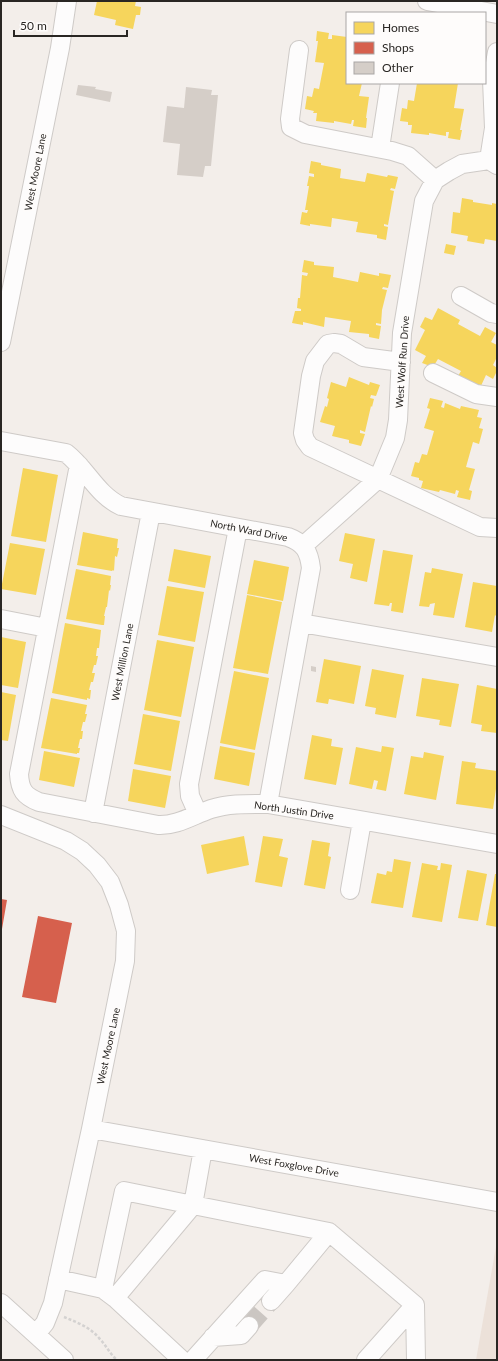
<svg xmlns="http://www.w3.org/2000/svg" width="498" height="1361" viewBox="0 0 498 1361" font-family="Lato,sans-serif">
<rect width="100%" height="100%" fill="#f3eeea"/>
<path fill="#ece1d9" d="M 497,1241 L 497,1360 L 476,1360 Z"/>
<path fill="#f6d55c" d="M 97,1 L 136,1 L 135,6 L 141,7 L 140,15 L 136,15 L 133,29 L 115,25 L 116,20 L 94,15 Z
M 317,31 L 329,33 L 328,39 L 332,39 L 332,35 L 347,37 L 347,83 L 362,83 L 359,96 L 369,97 L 366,118 L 367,118 L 366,128 L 353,126 L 354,120 L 352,120 L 351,124 L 334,121 L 334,123 L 316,121 L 317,113 L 313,113 L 314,111 L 305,109 L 307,96 L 312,97 L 314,88 L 319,89 L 324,63 L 315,62 L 318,41 L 316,41 Z
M 417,83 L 458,83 L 454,108 L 464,109 L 460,130 L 462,130 L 460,140 L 448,138 L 449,132 L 446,132 L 446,136 L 429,133 L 429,135 L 411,133 L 412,125 L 408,125 L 408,122 L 400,121 L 402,108 L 407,109 L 408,100 L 414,101 Z
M 311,161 L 321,163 L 321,165 L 341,169 L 340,178 L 365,182 L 367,173 L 387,177 L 388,175 L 398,177 L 395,189 L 391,188 L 390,190 L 394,191 L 388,225 L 384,224 L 384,226 L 388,227 L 386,240 L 377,238 L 377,235 L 356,232 L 358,222 L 332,218 L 331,227 L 310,224 L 310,226 L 300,224 L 302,212 L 307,213 L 308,210 L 305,210 L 309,186 L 307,186 L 309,176 L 314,177 L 314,174 L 309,173 Z
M 462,198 L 473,200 L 473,202 L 492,205 L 492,203 L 497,204 L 497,241 L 485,239 L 484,244 L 467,241 L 468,236 L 451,233 L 453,212 L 460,213 Z
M 446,244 L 456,246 L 454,255 L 444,253 Z
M 304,260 L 314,262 L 314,265 L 334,267 L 333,277 L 358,282 L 360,272 L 379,276 L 379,273 L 391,275 L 388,288 L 383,287 L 382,289 L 387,290 L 382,310 L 381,324 L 376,323 L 376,325 L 381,326 L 379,339 L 369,337 L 369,334 L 349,332 L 351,321 L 325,317 L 324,327 L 303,322 L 303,325 L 292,323 L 295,311 L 301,311 L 301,309 L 297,308 L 298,298 L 300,298 L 302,275 L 307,276 L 308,273 L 302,272 Z
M 438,308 L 460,320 L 458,324 L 480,336 L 485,327 L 496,333 L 491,342 L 497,345 L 497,357 L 493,365 L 497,368 L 497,371 L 493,379 L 486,375 L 480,388 L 458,376 L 461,371 L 438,359 L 433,367 L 422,363 L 426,356 L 415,350 L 425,330 L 420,327 L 425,317 L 432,320 Z
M 349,377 L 369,385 L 370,382 L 380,385 L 376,396 L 371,395 L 370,398 L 374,399 L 372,407 L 371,406 L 365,432 L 360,430 L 360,433 L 365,434 L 361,446 L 349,443 L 349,440 L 332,436 L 335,426 L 320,422 L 325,406 L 327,407 L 329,399 L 327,398 L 331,382 L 346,387 Z
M 430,398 L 443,401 L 441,407 L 444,408 L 445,403 L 460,409 L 461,406 L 479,410 L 477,417 L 482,418 L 479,428 L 483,429 L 479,444 L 473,442 L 466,467 L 475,469 L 469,490 L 472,491 L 470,500 L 457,497 L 459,491 L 456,490 L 455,494 L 440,490 L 439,492 L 421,488 L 423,481 L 419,480 L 419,478 L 411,476 L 415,462 L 419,463 L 422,454 L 427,455 L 434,431 L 424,428 L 430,409 L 427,408 Z
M 23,468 L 58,475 L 46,542 L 11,536 Z
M 83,532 L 118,539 L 117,548 L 119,548 L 117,557 L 115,556 L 114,571 L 113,570 L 112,571 L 77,565 Z
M 345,533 L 375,539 L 367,582 L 350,578 L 353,564 L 339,561 Z
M 10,543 L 45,549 L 36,595 L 1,589 Z
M 174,549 L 211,556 L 205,588 L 168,581 Z
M 383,550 L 413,555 L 403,613 L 391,611 L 392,603 L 390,603 L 389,606 L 374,604 Z
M 254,560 L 289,567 L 283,601 L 247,594 Z
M 432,568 L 463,574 L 454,618 L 433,615 L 435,603 L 430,604 L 429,607 L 419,606 L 425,572 L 431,573 Z
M 76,569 L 111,576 L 110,585 L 111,585 L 110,591 L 109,590 L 107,607 L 106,607 L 104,616 L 105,616 L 104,625 L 102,625 L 66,619 Z
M 473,582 L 497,586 L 497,611 L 496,616 L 495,615 L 492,632 L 465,627 Z
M 167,586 L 204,592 L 195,642 L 158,635 Z
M 247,595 L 282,602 L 268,674 L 233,668 Z
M 65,623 L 101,630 L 99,648 L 97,648 L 96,656 L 98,656 L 96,665 L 94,665 L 92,673 L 95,673 L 93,682 L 91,682 L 89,690 L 91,690 L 90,699 L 87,698 L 87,700 L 52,693 Z
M 1,637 L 26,642 L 18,688 L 1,685 Z
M 157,640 L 194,647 L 181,717 L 144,710 Z
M 324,659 L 361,666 L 354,704 L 329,699 L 328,704 L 316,702 Z
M 372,669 L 404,675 L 396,718 L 375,714 L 376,708 L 365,706 Z
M 234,671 L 269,678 L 255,750 L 220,743 Z
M 422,678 L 459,684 L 451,727 L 439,725 L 440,720 L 416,716 Z
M 477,685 L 497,689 L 497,733 L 481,731 L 482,725 L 471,723 Z
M 1,692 L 16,695 L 8,741 L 1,740 Z
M 51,698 L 87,705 L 85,714 L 87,714 L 85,722 L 83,722 L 81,731 L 83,731 L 82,739 L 80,739 L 78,748 L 80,748 L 79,753 L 77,753 L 77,754 L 41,748 Z
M 143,714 L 180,721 L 171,771 L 134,764 Z
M 312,735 L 332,739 L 331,746 L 343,748 L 336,785 L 304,779 Z
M 220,746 L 255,753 L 249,786 L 214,779 Z
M 382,746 L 394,748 L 386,791 L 376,789 L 378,781 L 374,780 L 372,789 L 349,784 L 356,747 L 381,752 Z
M 44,751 L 80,758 L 74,787 L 39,780 Z
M 424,752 L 444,756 L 436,800 L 404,794 L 411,756 L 423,758 Z
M 462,761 L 476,763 L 475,768 L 497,771 L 497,782 L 493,809 L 456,804 Z
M 133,769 L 171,776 L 165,808 L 128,801 Z
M 244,836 L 249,865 L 207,874 L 201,845 Z
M 263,836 L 283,839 L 279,856 L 288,858 L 282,887 L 255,882 Z
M 312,840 L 330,843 L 328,856 L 331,857 L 325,889 L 304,885 Z
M 394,859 L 411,862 L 403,908 L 371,903 L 377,873 L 386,875 L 387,871 L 392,872 Z
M 422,863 L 438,866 L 437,870 L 440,870 L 441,863 L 452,865 L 442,922 L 412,917 Z
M 467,870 L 487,874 L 478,921 L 458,918 Z
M 495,874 L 497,874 L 497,927 L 486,925 Z"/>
<path fill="#d6604d" d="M 1,899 L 7,900 L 2,929 L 1,929 Z
M 38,916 L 72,923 L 56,1003 L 22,997 Z"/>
<path fill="#d5cec8" d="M 78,85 L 96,87 L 95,89 L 112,92 L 110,102 L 76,95 Z
M 186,87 L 212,90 L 211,95 L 218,95 L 211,166 L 205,166 L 203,177 L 177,175 L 180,144 L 163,142 L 167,106 L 184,108 Z
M 311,666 L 316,667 L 316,672 L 311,671 Z"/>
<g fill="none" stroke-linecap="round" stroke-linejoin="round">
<path stroke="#cbc6c2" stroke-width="18" stroke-dasharray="18 9" stroke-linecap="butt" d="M 249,1326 L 271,1301"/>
<g stroke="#cecac7" stroke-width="20">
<path id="minor" d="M 427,1 L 497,14
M 299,50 L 290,119 L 291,127 L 305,134 L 392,151 L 408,156 L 435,180
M 497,52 L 492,80 L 494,128 L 489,160 L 497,165
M 380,148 L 390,83
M 461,296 L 491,313 L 497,314
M 1,342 L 60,48 L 67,1
M 401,362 L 363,357 L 341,344 L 334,343 L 328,344 L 315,361 L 311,376 L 303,433 L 305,440 L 310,447 L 480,527 L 497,528
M 433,373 L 476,394 L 497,397
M 1,441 L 66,453 C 86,468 97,495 121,506 L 288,537 C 305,543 309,552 311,568 L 268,804
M 79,465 L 19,774 C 20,790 24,796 39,802 L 158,825 C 177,826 193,815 211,809 C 230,803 249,804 268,804 L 497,844
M 303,546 L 378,479 L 395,438 L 398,420 L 402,333 L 424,201 L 435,180 L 449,171 L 462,164 L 489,160
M 1,619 L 47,628
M 301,623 L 497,657
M 93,813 L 151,512
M 198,814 L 190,796 L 189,784 L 238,528
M 1,815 L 66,841 L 82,851 L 97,865 L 110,882 L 119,905 L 126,931 L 125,961 L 91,1129 L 53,1303 L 45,1323 L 36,1334
M 350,890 L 362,821
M 91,1129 L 497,1202
M 58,1279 L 103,1289 L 115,1298 L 182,1360
M 103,1289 L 124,1191 L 193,1205 L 203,1149
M 115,1298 L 193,1205 L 329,1232 L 415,1305 L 366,1360
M 271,1301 L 286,1284
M 1,1303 L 64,1360
M 415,1305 L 416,1360
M 213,1337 L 241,1335 L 249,1326
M 193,1360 L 265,1280 L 286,1284 L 329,1232"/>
</g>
<path stroke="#d4d2d1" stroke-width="2.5" stroke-dasharray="3 2" stroke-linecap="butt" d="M 64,1317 C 76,1322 90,1327 99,1338 C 106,1345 109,1353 117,1360"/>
<use href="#minor" stroke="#fdfcfc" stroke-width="18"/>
</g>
<g text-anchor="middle" stroke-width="4" stroke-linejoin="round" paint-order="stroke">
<g font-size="10" fill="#292623" stroke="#fefcfb">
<text transform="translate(35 172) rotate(-79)" y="4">West Moore Lane</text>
<text transform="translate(402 362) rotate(-86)" y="4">West Wolf Run Drive</text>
<text transform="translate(249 530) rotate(11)" y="4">North Ward Drive</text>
<text transform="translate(122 662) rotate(-79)" y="4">West Million Lane</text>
<text transform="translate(294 810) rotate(8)" y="4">North Justin Drive</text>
<text transform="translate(108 1046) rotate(-78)" y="4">West Moore Lane</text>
<text transform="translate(294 1165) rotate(10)" y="4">West Foxglove Drive</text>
</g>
</g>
<rect width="498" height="1361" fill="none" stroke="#292623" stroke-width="4"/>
<rect x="346" y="12" width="140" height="72" fill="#fefcfb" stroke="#a9a6a5"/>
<rect x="354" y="22" width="20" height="12" fill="#f6d55c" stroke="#a9a6a5"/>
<text x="382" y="32" font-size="12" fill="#292623">Homes</text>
<rect x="354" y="42" width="20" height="12" fill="#d6604d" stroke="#a9a6a5"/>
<text x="382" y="52" font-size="12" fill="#292623">Shops</text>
<rect x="354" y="62" width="20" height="12" fill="#d5cec8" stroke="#a9a6a5"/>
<text x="382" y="72" font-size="12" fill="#292623">Other</text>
<path d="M14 30v6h113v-6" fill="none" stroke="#292623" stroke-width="2"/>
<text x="20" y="30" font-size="12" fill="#292623" stroke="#fefcfb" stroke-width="3" paint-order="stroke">50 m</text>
</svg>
